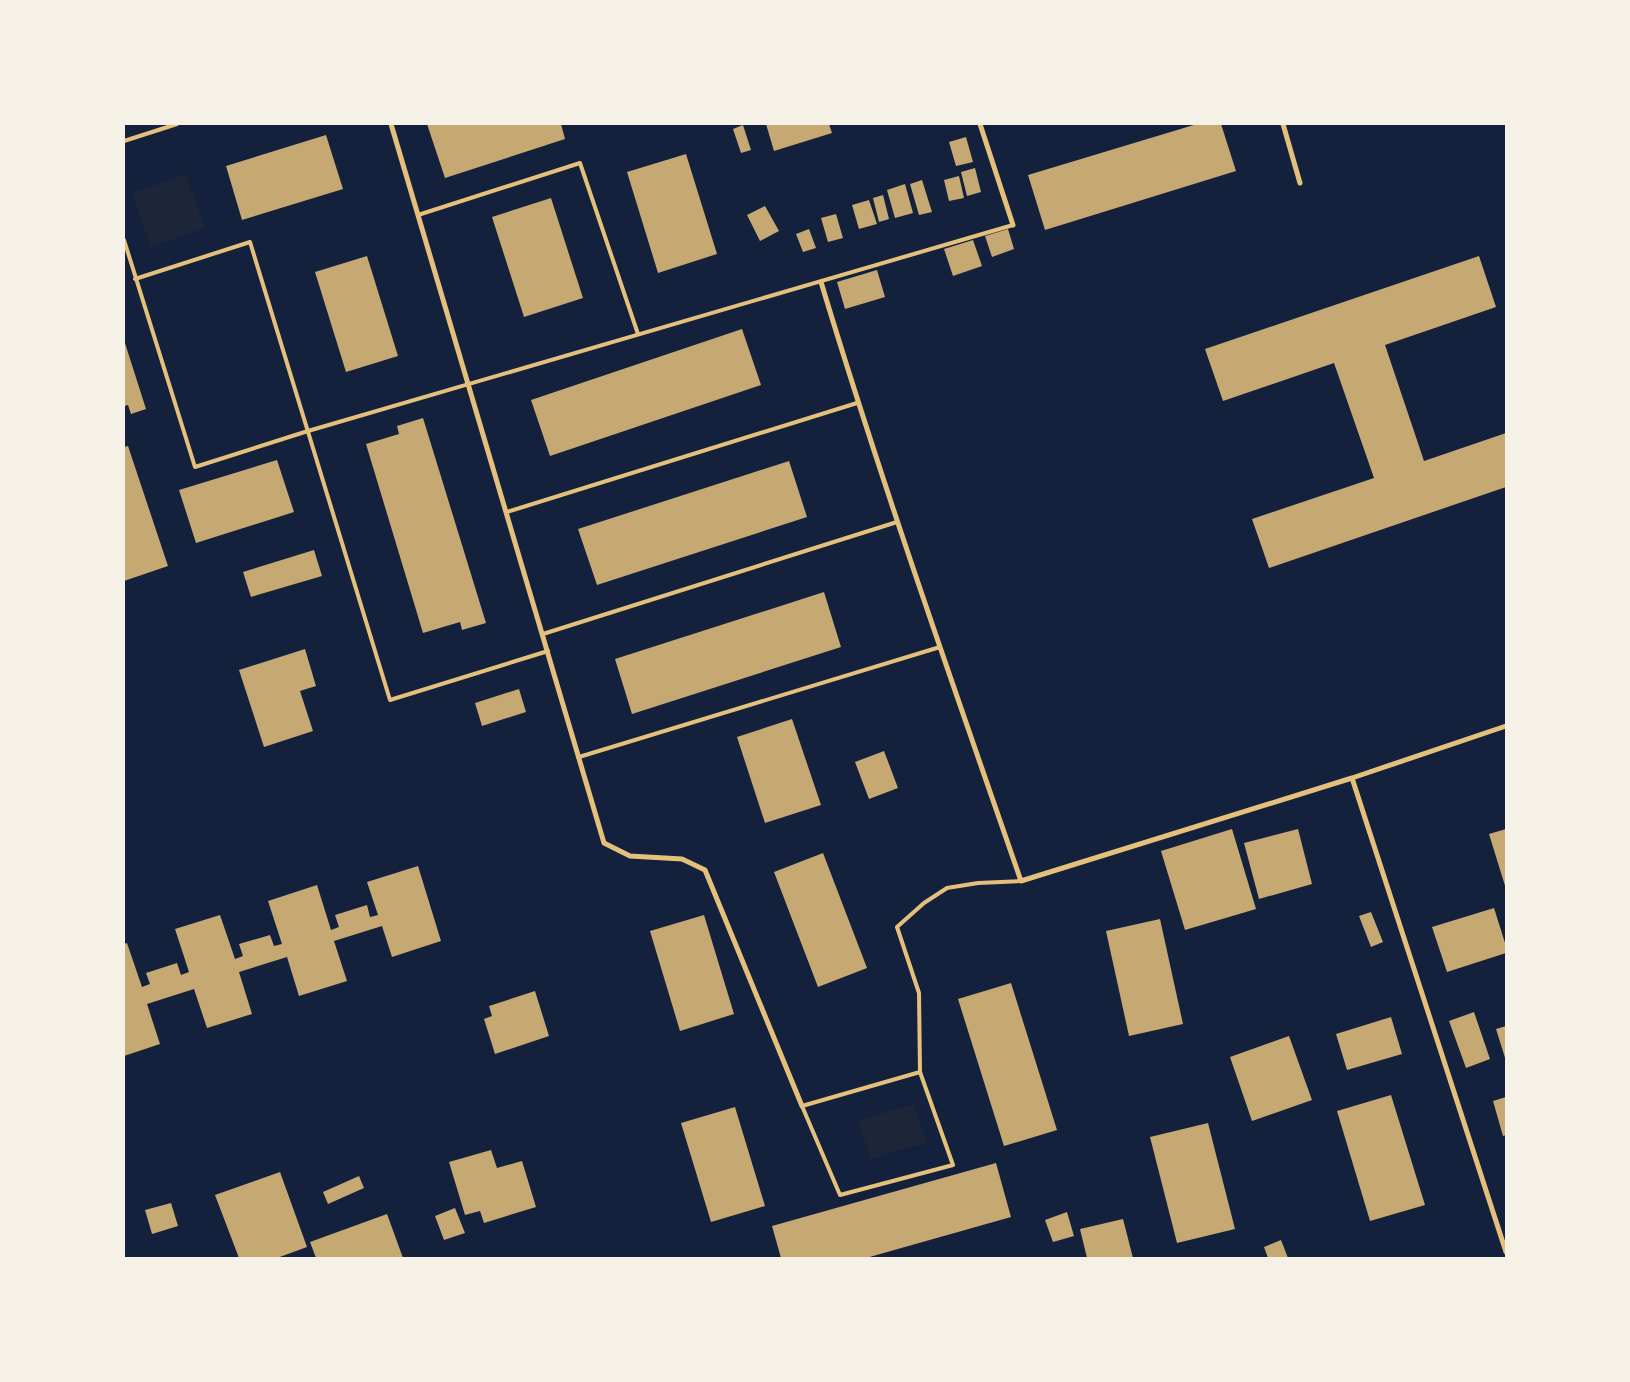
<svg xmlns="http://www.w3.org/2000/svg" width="1630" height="1382" viewBox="0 0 1630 1382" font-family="'IBM Plex Sans',sans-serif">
<rect width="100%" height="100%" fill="#14213d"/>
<path fill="#1d2539" d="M 186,174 L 205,228 L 151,247 L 132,193 Z
M 913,1104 L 927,1142 L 871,1159 L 858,1121 Z"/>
<path fill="#c6a872" d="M 427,124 L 561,124 L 565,139 L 445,178 Z
M 766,124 L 829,124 L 832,133 L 774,151 Z
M 1197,124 L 1221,124 L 1236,171 L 1045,230 L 1028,175 Z
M 743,125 L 751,150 L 741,153 L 733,129 Z
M 326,135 L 343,189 L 242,220 L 226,166 Z
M 966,137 L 973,162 L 956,166 L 949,142 Z
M 686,154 L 717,254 L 658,273 L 627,172 Z
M 975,168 L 981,192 L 967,196 L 961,172 Z
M 959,176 L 964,198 L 949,201 L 944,180 Z
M 922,180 L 932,212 L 919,215 L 910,184 Z
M 905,184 L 913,213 L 895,218 L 887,190 Z
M 883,195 L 889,219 L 879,222 L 873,198 Z
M 551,198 L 583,298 L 524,317 L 492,217 Z
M 869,200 L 877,224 L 859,229 L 852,205 Z
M 765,206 L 779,231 L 760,241 L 747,215 Z
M 836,214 L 843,238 L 828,242 L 821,218 Z
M 809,229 L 816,248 L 803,252 L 796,234 Z
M 1008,229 L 1014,249 L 992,257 L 985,236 Z
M 973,240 L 982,266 L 953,276 L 944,249 Z
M 367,256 L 398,356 L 346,372 L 315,272 Z
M 1479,256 L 1496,307 L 1385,345 L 1424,461 L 1506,433 L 1506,487 L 1269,568 L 1252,519 L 1374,478 L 1334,363 L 1223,401 L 1205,349 Z
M 877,270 L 885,297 L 845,309 L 837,282 Z
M 742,329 L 761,385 L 550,456 L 531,400 Z
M 124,340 L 146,409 L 131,414 L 128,405 L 124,406 Z
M 423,418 L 486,623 L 462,630 L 460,622 L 423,633 L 366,444 L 399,434 L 397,426 Z
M 128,446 L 168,566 L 124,581 L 124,447 Z
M 277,460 L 294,512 L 196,543 L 179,490 Z
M 789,461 L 807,517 L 597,585 L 578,529 Z
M 314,550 L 322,576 L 251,597 L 243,572 Z
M 824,592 L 841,647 L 632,714 L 615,659 Z
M 305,649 L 316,686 L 300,691 L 313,731 L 264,747 L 239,670 Z
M 519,689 L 526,712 L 482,726 L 475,703 Z
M 792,719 L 821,805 L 765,823 L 737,737 Z
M 884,751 L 898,788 L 869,799 L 855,762 Z
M 1232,829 L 1256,909 L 1185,930 L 1161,851 Z
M 1298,829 L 1312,884 L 1259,899 L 1244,843 Z
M 1506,829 L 1506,889 L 1489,834 Z
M 823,853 L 867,968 L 818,987 L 774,872 Z
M 418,866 L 441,941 L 392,957 L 382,926 L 334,941 L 347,981 L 299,996 L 287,957 L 239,972 L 252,1014 L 207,1028 L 194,989 L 147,1004 L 160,1044 L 124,1056 L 124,944 L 127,943 L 142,987 L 150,984 L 146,973 L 177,963 L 181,975 L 189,972 L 175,929 L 220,915 L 235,959 L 243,956 L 239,944 L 270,935 L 274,946 L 282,944 L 268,901 L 317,885 L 331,930 L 339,927 L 335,915 L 367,905 L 370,917 L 378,915 L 367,882 Z
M 1494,908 L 1506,946 L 1506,953 L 1447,972 L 1432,927 Z
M 1371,912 L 1383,942 L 1371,947 L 1359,916 Z
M 704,915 L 734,1014 L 680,1031 L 650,931 Z
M 1160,919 L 1183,1024 L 1129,1036 L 1106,931 Z
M 1011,983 L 1057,1130 L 1004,1146 L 958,999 Z
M 535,991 L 549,1036 L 495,1054 L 484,1019 L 492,1016 L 489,1006 Z
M 1474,1012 L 1490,1059 L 1466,1068 L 1449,1021 Z
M 1391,1017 L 1402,1054 L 1347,1070 L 1336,1034 Z
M 1506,1026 L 1506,1061 L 1496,1029 Z
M 1289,1036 L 1312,1100 L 1252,1121 L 1230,1057 Z
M 1391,1095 L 1425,1205 L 1370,1221 L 1337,1111 Z
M 1506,1097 L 1506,1135 L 1503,1136 L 1493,1101 Z
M 735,1107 L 765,1206 L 711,1222 L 681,1123 Z
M 1208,1123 L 1235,1229 L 1177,1243 L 1150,1137 Z
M 491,1150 L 497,1168 L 522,1161 L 536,1207 L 484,1223 L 480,1211 L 465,1215 L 449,1162 Z
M 996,1163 L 1011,1217 L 866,1258 L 781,1258 L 772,1226 Z
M 280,1172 L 307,1247 L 277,1258 L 239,1258 L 215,1195 Z
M 359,1176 L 364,1188 L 328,1204 L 323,1192 Z
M 171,1203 L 178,1226 L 152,1234 L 145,1210 Z
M 455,1208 L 465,1233 L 444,1240 L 435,1216 Z
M 1067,1212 L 1074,1236 L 1053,1242 L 1045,1220 Z
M 387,1214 L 403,1258 L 316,1258 L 310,1242 Z
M 1123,1219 L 1133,1258 L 1087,1258 L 1080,1229 Z
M 1281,1240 L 1288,1258 L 1268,1258 L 1264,1247 Z"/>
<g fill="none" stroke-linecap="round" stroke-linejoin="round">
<path stroke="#e5c07b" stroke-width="4" d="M 124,141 L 177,124
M 418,215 L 580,163 L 638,334
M 124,240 L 195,467 L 308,431 L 1013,225
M 135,279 L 250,242 L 390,700 L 548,651
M 507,512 L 857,403
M 543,634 L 897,522
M 579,757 L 940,647
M 920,1072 L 802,1106 L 840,1195 L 953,1165 L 920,1072 L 919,993 L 897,927 L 924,903 L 947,888 L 978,883 L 1021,881"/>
<path stroke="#e5c07b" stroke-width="5" d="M 391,124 L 604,843 L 630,856 L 682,859 L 705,870 L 802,1106
M 980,124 L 1013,225
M 1283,124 L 1300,183
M 821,282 C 882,484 952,682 1021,881 L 1352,778 L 1506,726
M 1352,778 L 1506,1252"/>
</g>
<rect width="1630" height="1382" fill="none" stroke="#f6f1e7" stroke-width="250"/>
</svg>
